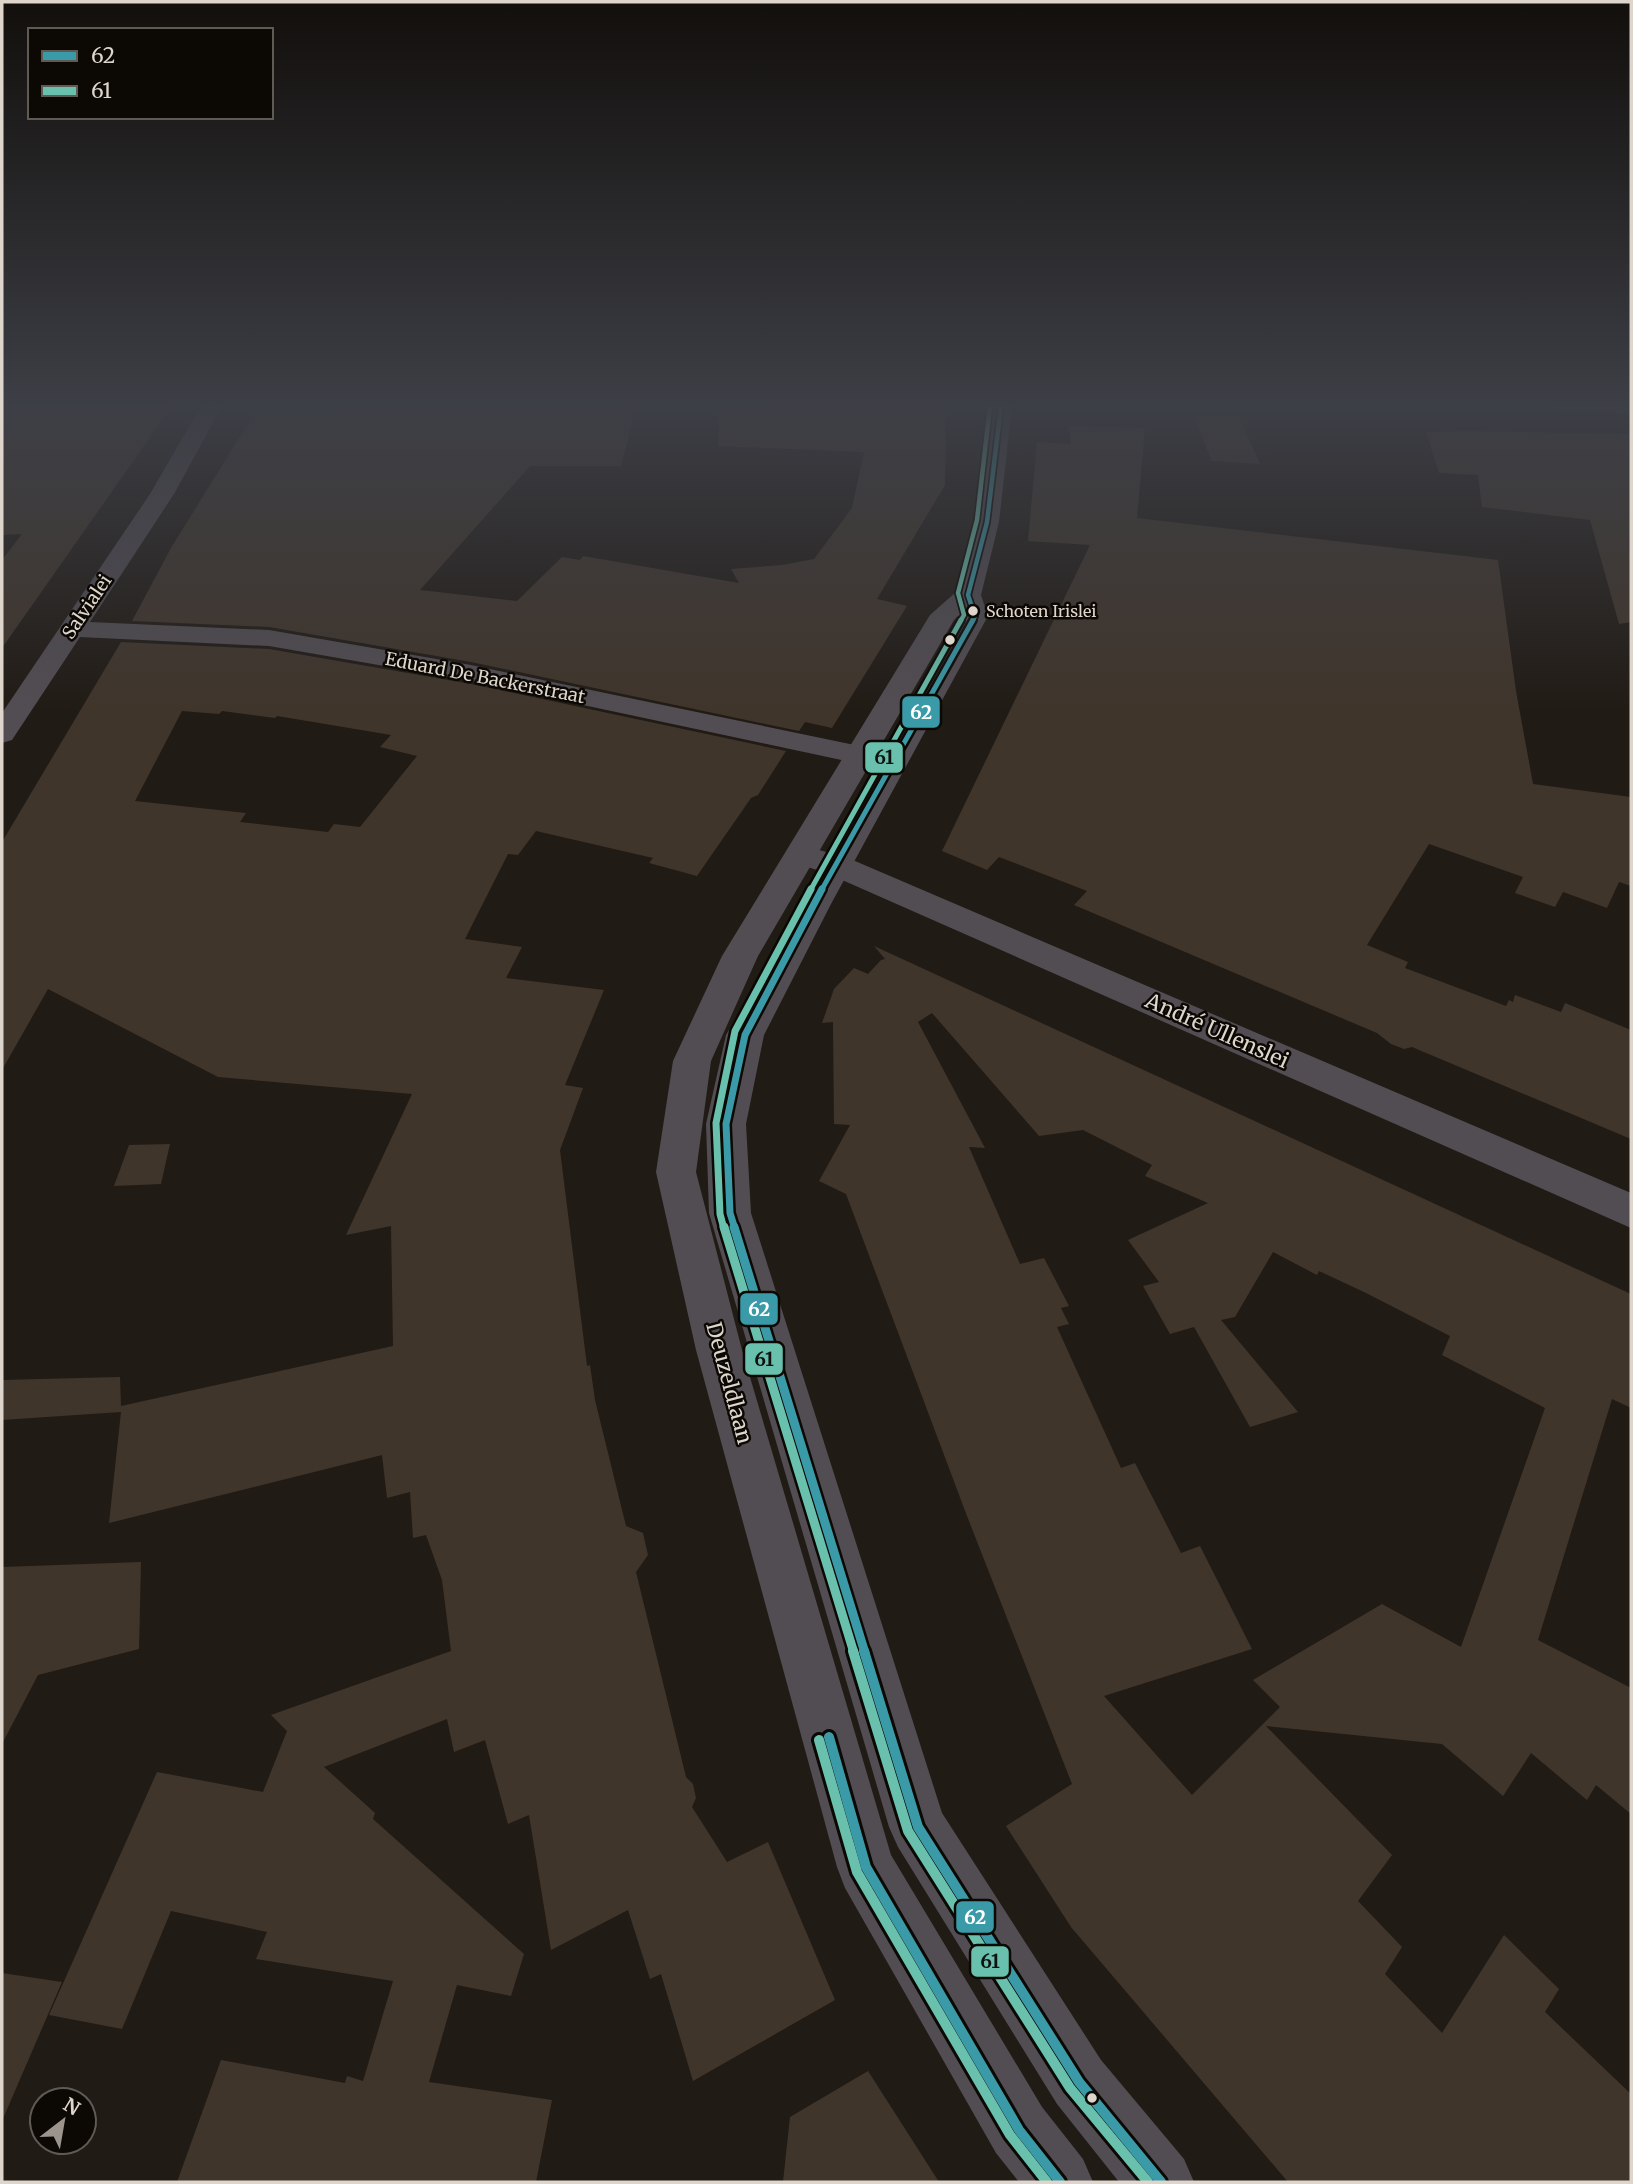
<svg xmlns="http://www.w3.org/2000/svg" width="1633" height="2184" viewBox="0 0 1633 2184" font-family="Merriweather,serif">
<rect width="100%" height="100%" fill="#211b15"/>
<path fill="#40352b" fill-rule="evenodd" d="M 2,406 L 172,406 L 2,648 L 2,560 L 22,534 L 2,535 Z
M 340,407 L 636,409 L 621,466 L 530,466 L 420,590 L 517,601 L 562,557 L 580,560 L 583,556 L 739,583 L 731,569 L 782,565 L 814,559 L 852,508 L 864,452 L 718,446 L 719,410 L 946,412 L 945,485 L 877,599 L 907,606 L 832,728 L 805,722 L 799,731 L 471,662 L 269,627 L 132,621 L 171,548 L 254,414 L 336,414 Z
M 1193,416 L 1239,417 L 1260,464 L 1212,461 Z
M 1068,426 L 1145,428 L 1137,518 L 1498,560 L 1516,691 L 1533,784 L 1631,797 L 1631,886 L 1619,882 L 1607,908 L 1563,892 L 1555,907 L 1515,893 L 1523,877 L 1429,844 L 1367,945 L 1408,962 L 1405,968 L 1506,1006 L 1509,1000 L 1513,1002 L 1515,995 L 1561,1012 L 1565,1003 L 1631,1030 L 1631,1139 L 1412,1047 L 1404,1049 L 1391,1044 L 1377,1033 L 1074,905 L 1087,891 L 999,857 L 987,870 L 942,851 L 1090,545 L 1028,541 L 1037,442 L 1071,444 Z
M 1469,431 L 1631,434 L 1631,622 L 1619,624 L 1590,520 L 1482,507 L 1478,475 L 1439,473 L 1426,432 Z
M 121,642 L 269,649 L 471,684 L 786,751 L 758,795 L 751,798 L 697,876 L 649,863 L 653,858 L 536,831 L 518,855 L 508,854 L 465,939 L 522,947 L 506,978 L 604,990 L 565,1085 L 583,1088 L 560,1150 L 587,1366 L 590,1365 L 595,1400 L 626,1526 L 643,1533 L 648,1555 L 636,1572 L 686,1777 L 693,1784 L 696,1798 L 692,1807 L 727,1862 L 768,1842 L 835,2000 L 693,2081 L 661,1974 L 650,1979 L 628,1910 L 551,1950 L 529,1815 L 508,1824 L 485,1740 L 454,1752 L 447,1719 L 324,1767 L 375,1813 L 373,1819 L 524,1954 L 511,1996 L 457,1985 L 429,2082 L 552,2100 L 536,2182 L 177,2182 L 221,2060 L 345,2083 L 347,2076 L 363,2081 L 393,1981 L 256,1959 L 267,1932 L 171,1911 L 122,2029 L 49,2015 L 157,1772 L 263,1792 L 287,1731 L 271,1715 L 451,1651 L 442,1580 L 426,1535 L 413,1538 L 410,1492 L 387,1498 L 382,1455 L 109,1523 L 121,1412 L 2,1420 L 2,1380 L 120,1377 L 121,1406 L 393,1346 L 391,1226 L 346,1235 L 412,1094 L 218,1077 L 48,989 L 2,1070 L 2,842 ZM 182,711 L 219,714 L 222,711 L 275,718 L 277,716 L 391,735 L 380,747 L 417,756 L 360,827 L 334,824 L 328,832 L 240,822 L 246,813 L 135,801 Z
M 874,946 L 1631,1294 L 1631,1408 L 1612,1399 L 1538,1640 L 1631,1688 L 1631,1814 L 1596,1785 L 1587,1800 L 1531,1753 L 1503,1796 L 1442,1744 L 1266,1726 L 1392,1855 L 1358,1901 L 1402,1947 L 1385,1974 L 1442,2033 L 1504,1935 L 1559,1989 L 1545,2012 L 1631,2094 L 1631,2182 L 1288,2182 L 1071,1927 L 1006,1826 L 1072,1784 L 967,1516 L 846,1194 L 819,1181 L 850,1125 L 834,1124 L 833,1022 L 822,1023 L 834,989 L 854,968 L 868,974 L 881,960 L 885,959 ZM 932,1013 L 1039,1136 L 1083,1130 L 1152,1165 L 1145,1176 L 1208,1203 L 1128,1240 L 1159,1282 L 1143,1286 L 1170,1334 L 1194,1327 L 1250,1427 L 1298,1412 L 1221,1320 L 1235,1317 L 1273,1252 L 1317,1275 L 1319,1271 L 1366,1293 L 1450,1336 L 1442,1355 L 1545,1408 L 1461,1647 L 1382,1604 L 1253,1680 L 1280,1707 L 1192,1795 L 1104,1696 L 1252,1649 L 1200,1546 L 1181,1553 L 1135,1463 L 1121,1468 L 1057,1327 L 1069,1324 L 1061,1308 L 1069,1306 L 1044,1258 L 1020,1264 L 969,1147 L 985,1148 L 918,1022 Z
M 170,1144 L 161,1184 L 114,1186 L 129,1145 Z
M 141,1562 L 139,1649 L 38,1675 L 2,1744 L 2,1567 Z
M 2,1973 L 62,1982 L 2,2121 Z
M 868,2071 L 939,2182 L 783,2182 L 790,2117 Z"/>
<g fill="none" stroke-linecap="round" stroke-linejoin="round">
<path fill="#524d52" fill-rule="evenodd" d="M 201,406 L 222,406 L 174,494 L 90,622 L 269,630 L 471,665 L 893,753 L 904,756 L 908,762 L 904,768 L 893,771 L 471,681 L 269,646 L 80,637 L 12,740 L 2,743 L 2,713 L 150,494 Z
M 801,845 L 848,858 L 1631,1193 L 1631,1228 L 824,872 L 790,862 L 785,855 L 790,848 Z"/>
<path fill="#524d52" fill-rule="evenodd" d="M 990,406 L 1012,406 L 999,522 L 981,595 L 988,616 L 831,904 L 764,1035 L 746,1124 L 751,1213 L 942,1813 L 1101,2060 L 1184,2159 L 1194,2182 L 1119,2182 L 1057,2104 L 898,1847 L 889,1827 L 709,1213 L 706,1124 L 726,1035 L 961,614 L 954,620 L 758,956 L 711,1061 L 696,1172 L 742,1350 L 891,1855 L 1042,2107 L 1083,2159 L 1093,2182 L 1019,2182 L 996,2153 L 845,1888 L 837,1867 L 696,1350 L 656,1172 L 673,1061 L 722,956 L 930,615 L 956,592 L 975,522 Z"/>
<path fill="#554f56" fill-rule="evenodd" d="M 1549,406 L 1631,406 L 1631,413 L 1559,412 L 1552,410 Z"/>
<g stroke="#0c0804" stroke-width="8">
<path id="bus-1-far4" d="M 972,622 L 975,616 L 968,595 L 987,522 L 1001,406"/>
</g>
<g stroke="#0c0804" stroke-width="10">
<path id="bus-1-far3" d="M 821,891 L 973,620"/>
</g>
<g stroke="#0c0804" stroke-width="12">
<path id="bus-1-far2" d="M 735,1229 L 730,1213 L 726,1124 L 745,1035 L 822,889"/>
</g>
<g stroke="#0c0804" stroke-width="14">
<path id="bus-1-far1" d="M 734,1227 L 865,1653"/>
</g>
<g stroke="#0c0804" stroke-width="16">
<path id="bus-1" d="M 864,1651 L 918,1827 L 1079,2082 L 1161,2182
M 829,1737 L 866,1867 L 1019,2130 L 1060,2182"/>
</g>
<g stroke="#0c0804" stroke-width="8">
<path id="bus-2-far4" d="M 960,622 L 964,615 L 958,593 L 977,520 L 990,406"/>
</g>
<g stroke="#0c0804" stroke-width="10">
<path id="bus-2-far3" d="M 810,891 L 961,620"/>
</g>
<g stroke="#0c0804" stroke-width="12">
<path id="bus-2-far2" d="M 724,1229 L 720,1214 L 716,1123 L 735,1031 L 811,889"/>
</g>
<g stroke="#0c0804" stroke-width="14">
<path id="bus-2-far1" d="M 724,1227 L 854,1653"/>
</g>
<g stroke="#0c0804" stroke-width="16">
<path id="bus-2" d="M 853,1651 L 908,1831 L 1070,2088 L 1148,2182
M 819,1740 L 857,1872 L 1010,2135 L 1047,2182"/>
</g>
<use href="#bus-1-far4" stroke="#3a9aa8" stroke-width="4.5"/>
<use href="#bus-1-far3" stroke="#3a9aa8" stroke-width="5"/>
<use href="#bus-1-far2" stroke="#3a9aa8" stroke-width="7"/>
<use href="#bus-1-far1" stroke="#3a9aa8" stroke-width="9"/>
<use href="#bus-1" stroke="#3a9aa8" stroke-width="10"/>
<use href="#bus-2-far4" stroke="#69c0ac" stroke-width="4.5"/>
<use href="#bus-2-far3" stroke="#69c0ac" stroke-width="5"/>
<use href="#bus-2-far2" stroke="#69c0ac" stroke-width="7"/>
<use href="#bus-2-far1" stroke="#69c0ac" stroke-width="9"/>
<use href="#bus-2" stroke="#69c0ac" stroke-width="10"/>
</g>
<linearGradient id="sky" x2="0" y2="1"><stop stop-color="#120f0c"/><stop offset="0.57" stop-color="#3d3f46"/><stop offset="1" stop-color="#3d3f46" stop-opacity="0"/></linearGradient>
<rect width="1633" height="712" fill="url(#sky)"/>
<g fill="#ded6cd" stroke="#0c0804" stroke-width="2.5">
<circle cx="973" cy="611" r="6"/>
<circle cx="950" cy="640" r="6"/>
<circle cx="1092" cy="2098" r="6"/>
</g>
<g text-anchor="middle" stroke-width="5" stroke-linejoin="round" paint-order="stroke">
<g font-size="16" fill="#ded6cd" stroke="#0c0804" text-anchor="start">
<text x="986" y="617">Schoten Irislei</text>
</g>
<g font-size="18" fill="#ded6cd" stroke="#0c0804">
<text transform="translate(87 607) rotate(-56)" y="6">Salvialei</text>
<text transform="translate(485 678) rotate(11)" y="6">Eduard De Backerstraat</text>
</g>
<g font-size="21" fill="#ded6cd" stroke="#0c0804">
<text transform="translate(1217 1031) rotate(24)" y="7">André Ullenslei</text>
<text transform="translate(729 1383) rotate(75)" y="7">Deuzeldlaan</text>
</g>
</g>
<g stroke="#0c0804" stroke-width="2.5">
<rect x="901" y="695" width="40" height="34" rx="7" fill="#3a9aa8"/>
<rect x="864" y="741" width="40" height="33" rx="7" fill="#69c0ac"/>
<rect x="739" y="1292" width="40" height="34" rx="7" fill="#3a9aa8"/>
<rect x="744" y="1342" width="40" height="34" rx="7" fill="#69c0ac"/>
<rect x="955" y="1900" width="40" height="34" rx="7" fill="#3a9aa8"/>
<rect x="970" y="1945" width="40" height="33" rx="7" fill="#69c0ac"/>
</g>
<g font-size="19" text-anchor="middle" font-weight="bold" fill="#fff">
<text x="921" y="719">62</text>
<text x="759" y="1316">62</text>
<text x="975" y="1924">62</text>
</g>
<g font-size="19" text-anchor="middle" font-weight="bold" fill="#111">
<text x="884" y="764">61</text>
<text x="764" y="1366">61</text>
<text x="990" y="1968">61</text>
</g>
<rect width="1633" height="2184" fill="none" stroke="#ded6cd" stroke-width="7"/>
<rect x="28" y="28" width="245" height="91" fill="#0c0804" stroke="#605a54" stroke-width="2"/>
<rect x="42" y="51" width="35" height="10" fill="#3a9aa8" stroke="#605a54" stroke-width="2"/>
<text x="91" y="63" font-size="21" fill="#ded6cd">62</text>
<rect x="42" y="86" width="35" height="10" fill="#69c0ac" stroke="#605a54" stroke-width="2"/>
<text x="91" y="98" font-size="21" fill="#ded6cd">61</text>
<g transform="translate(63 2121) rotate(31)"><circle r="33" fill="#0c0804" stroke="#605a54" stroke-width="2"/>
<path d="M0-5L12 26L0 18L-12 26Z" fill="#9c958d"/>
<text y="-10" font-size="19" font-weight="bold" text-anchor="middle" fill="#ded6cd">N</text>
</g>
</svg>
